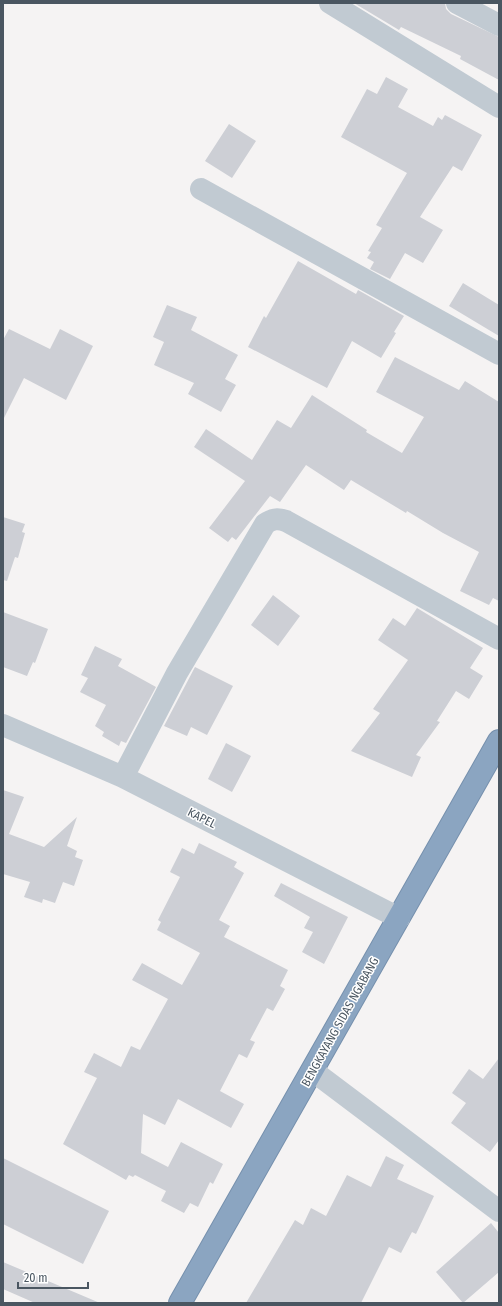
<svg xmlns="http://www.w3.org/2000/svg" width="502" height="1306" viewBox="0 0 502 1306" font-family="'Fira Sans Condensed',sans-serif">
<rect width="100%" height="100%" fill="#f5f3f3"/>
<path fill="#cdcfd5" d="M 354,3 L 445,3 L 446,9 L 451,14 L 499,37 L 499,80 L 460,59 L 461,56 L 401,27 L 399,30 Z
M 386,77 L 408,89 L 398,107 L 433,126 L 438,117 L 442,120 L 445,115 L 482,135 L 462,171 L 453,166 L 420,217 L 443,230 L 423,263 L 405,253 L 390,279 L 370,269 L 374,262 L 367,258 L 371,252 L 368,251 L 382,228 L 376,225 L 407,173 L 341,137 L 367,89 L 377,94 Z
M 229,124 L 256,141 L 232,178 L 205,161 Z
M 298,261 L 356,294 L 358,290 L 404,316 L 394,332 L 396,333 L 381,358 L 352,341 L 327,388 L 248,347 L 264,316 L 266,318 Z
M 463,283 L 499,305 L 499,336 L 449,306 Z
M 167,305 L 197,317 L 191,330 L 238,355 L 225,379 L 236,385 L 221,412 L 188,394 L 194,383 L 154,365 L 164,342 L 153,337 Z
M 9,329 L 50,349 L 60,329 L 93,346 L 66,400 L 24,378 L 3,420 L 3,340 Z
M 395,357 L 459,390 L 465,381 L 499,402 L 499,601 L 493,598 L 489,605 L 460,591 L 479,552 L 443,533 L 407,511 L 406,513 L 351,480 L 344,490 L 306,465 L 280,502 L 270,496 L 236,540 L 232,537 L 228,542 L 209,528 L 245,481 L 194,447 L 206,429 L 252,460 L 277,420 L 291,428 L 312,395 L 367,430 L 366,432 L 402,453 L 424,417 L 376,392 Z
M 3,517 L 25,524 L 22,532 L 25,533 L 18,558 L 15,557 L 7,581 L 3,580 Z
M 273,595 L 300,616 L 278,646 L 251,625 Z
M 417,608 L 483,648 L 470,668 L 483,676 L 469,699 L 456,691 L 437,721 L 440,722 L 416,755 L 421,757 L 412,777 L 351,751 L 380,713 L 373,709 L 408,660 L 378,640 L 393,618 L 405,626 Z
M 3,612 L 48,629 L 35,663 L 33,662 L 27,676 L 3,667 Z
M 95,646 L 122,659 L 118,666 L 156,687 L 126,743 L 121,741 L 119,746 L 102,736 L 104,732 L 95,726 L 106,705 L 80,692 L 88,678 L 81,675 Z
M 195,667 L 233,686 L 207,735 L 191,727 L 187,736 L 164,726 Z
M 226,743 L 251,756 L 232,792 L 208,779 Z
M 3,790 L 24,797 L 9,834 L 44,847 L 77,817 L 67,846 L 77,851 L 75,857 L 83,860 L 74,886 L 63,882 L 55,903 L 43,899 L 42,903 L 24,897 L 30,882 L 3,874 Z
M 199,843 L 237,862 L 234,867 L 244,873 L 219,920 L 230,926 L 224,937 L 288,970 L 280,986 L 285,989 L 273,1011 L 267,1008 L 250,1040 L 255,1042 L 247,1058 L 239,1054 L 220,1091 L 244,1104 L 231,1128 L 178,1099 L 165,1125 L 143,1114 L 141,1153 L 168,1167 L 181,1142 L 223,1164 L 213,1184 L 210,1182 L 198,1207 L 190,1203 L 184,1213 L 161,1201 L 166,1191 L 135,1175 L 133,1177 L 129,1175 L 126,1180 L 63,1144 L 97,1078 L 84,1072 L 94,1053 L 121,1067 L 131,1046 L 140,1050 L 168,999 L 132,980 L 142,963 L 182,985 L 200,953 L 157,930 L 161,922 L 158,920 L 180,877 L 170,872 L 182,848 L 194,854 Z
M 281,883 L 348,917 L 324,964 L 302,952 L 313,932 L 304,928 L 310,917 L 274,896 Z
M 499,1058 L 499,1140 L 490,1152 L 451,1123 L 466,1103 L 452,1093 L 469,1069 L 483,1079 Z
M 386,1156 L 404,1165 L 397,1179 L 434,1196 L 416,1234 L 412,1232 L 401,1253 L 389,1247 L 361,1303 L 246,1303 L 295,1220 L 303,1225 L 311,1208 L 326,1216 L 347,1175 L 371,1187 Z
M 3,1158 L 109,1211 L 83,1264 L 3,1224 Z
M 491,1223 L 499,1233 L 499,1272 L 463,1303 L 436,1272 Z
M 3,1262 L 100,1303 L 35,1303 L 3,1289 Z"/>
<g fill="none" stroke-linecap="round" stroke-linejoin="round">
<g stroke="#7690ad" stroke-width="24">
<path id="highway" d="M 180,1303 L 499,741"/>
</g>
<path stroke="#c1cad2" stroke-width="22" d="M 330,3 L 499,107
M 457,3 L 499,25
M 201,189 L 499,354
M 3,725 L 123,777 L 399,918
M 123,777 L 177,673 L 265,524 C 272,519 277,518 286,521 L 499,639
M 313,1071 L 499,1211"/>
<use href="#highway" stroke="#8ba5c1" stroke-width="22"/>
</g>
<g text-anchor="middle" stroke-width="3" stroke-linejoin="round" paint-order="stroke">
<g font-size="12" fill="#4a5661" stroke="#fff">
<text transform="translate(202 818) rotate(27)" y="4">KAPEL</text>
<text transform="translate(340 1022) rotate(-61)" y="4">BENGKAYANG SIDAS NGABANG</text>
</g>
</g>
<rect width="502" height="1306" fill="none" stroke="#4a5661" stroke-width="8"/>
<path d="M18 1282v6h70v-6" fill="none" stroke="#4a5661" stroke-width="2"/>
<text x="24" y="1282" font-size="12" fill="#4a5661" stroke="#ffffff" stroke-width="3" paint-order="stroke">20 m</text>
</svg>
